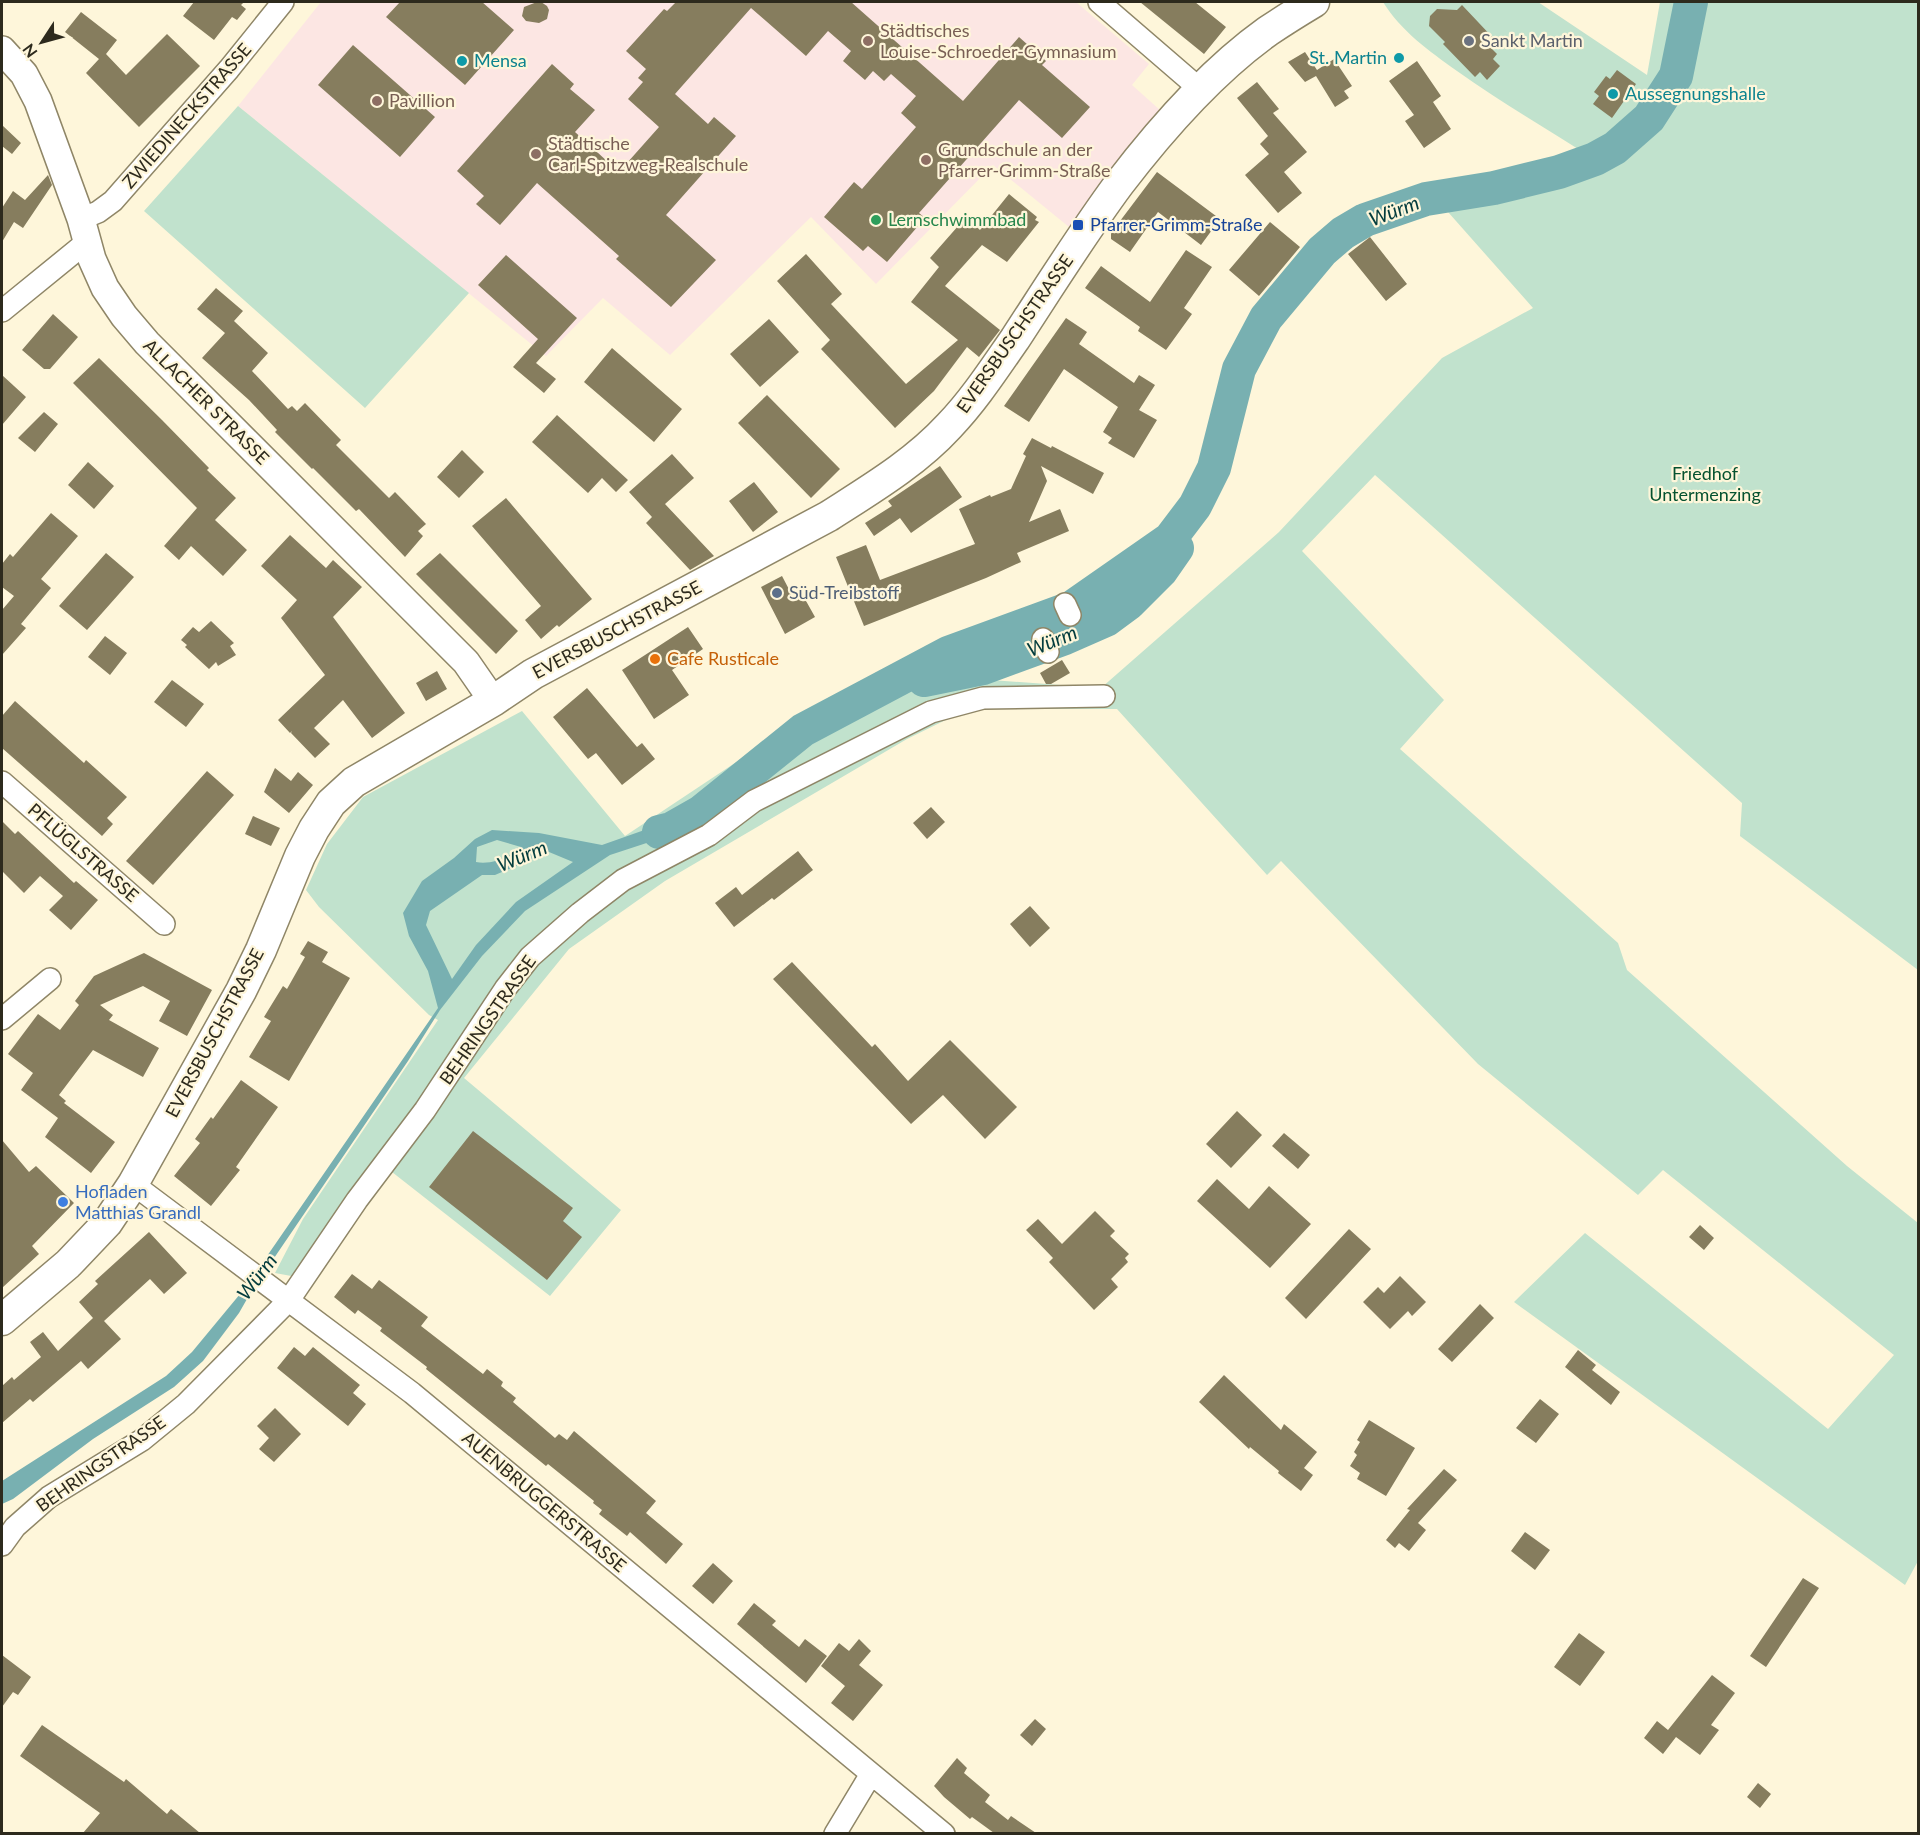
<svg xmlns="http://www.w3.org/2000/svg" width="1920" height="1835" viewBox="0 0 1920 1835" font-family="Lato,sans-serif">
<rect width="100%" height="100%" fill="#fef6da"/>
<path fill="#fce6e3" d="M 321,2 L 1076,2 L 1149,64 L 1132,85 L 1160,110 L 1069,227 L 993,165 L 876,284 L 811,217 L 670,355 L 603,298 L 546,356 L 238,106 Z"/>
<path fill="#c1e2cd" d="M 1383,2 L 1538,2 L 1647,75 L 1660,2 L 1918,2 L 1918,970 L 1740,836 L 1742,803 L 1375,475 L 1302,551 L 1444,700 L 1400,749 L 1618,943 L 1627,970 L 1847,1166 L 1918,1223 L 1918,1561 L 1905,1585 L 1514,1302 L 1585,1233 L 1828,1429 L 1894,1355 L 1663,1170 L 1638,1195 L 1478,1064 L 1281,861 L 1267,875 L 1117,709 L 968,709 L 907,739 L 665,881 L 569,949 L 464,1078 L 621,1210 L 550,1296 L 392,1172 L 313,1280 L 275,1273 L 303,1219 L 438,1020 L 429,1015 L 319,907 L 306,890 L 327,844 L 363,797 L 522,711 L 625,836 L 795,723 L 944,651 L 964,678 L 1101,688 L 1279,532 L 1442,358 L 1533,308 L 1433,195 L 1594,159 C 1548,130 1501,102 1457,71 C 1429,51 1401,31 1383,2 Z
M 238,106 L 469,293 L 365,408 L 144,211 Z"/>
<path fill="#78b0b1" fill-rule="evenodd" d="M 701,810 L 704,813 L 674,834 L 610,855 L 525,911 L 482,956 L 440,1010 L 408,1061 L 251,1292 L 239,1313 L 203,1361 L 174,1387 L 93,1439 L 13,1499 L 2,1504 L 2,1481 L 166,1376 L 192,1352 L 245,1288 L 438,1008 L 428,971 L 409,936 L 403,913 L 422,881 L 454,858 L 475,839 L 492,830 L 539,833 L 602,845 ZM 497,840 L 521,847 C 509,857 492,865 476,862 L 477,847 ZM 549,852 L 573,862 L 516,902 L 476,945 L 452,979 L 426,925 L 430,911 L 482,875 L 495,875 Z"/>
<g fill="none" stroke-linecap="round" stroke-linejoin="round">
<path stroke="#78b0b1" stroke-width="34" d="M 924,680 L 983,668 L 1065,638 L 1106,620 L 1129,603 L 1161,571 L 1177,548
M 659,832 L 671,829 L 701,812 L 803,730 L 948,653 L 1071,608 L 1170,539 L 1195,506 L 1214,468 L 1239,369 L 1266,318 L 1322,251 L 1343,233 L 1365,220 L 1426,199 L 1494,188 L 1559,172 L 1595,159 L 1615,148 L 1649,118 L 1676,76 L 1691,2"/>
</g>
<path fill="#867d5e" d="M 194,2 L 244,2 L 241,5 L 246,9 L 237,20 L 232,17 L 214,40 L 183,16 Z
M 400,2 L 482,2 L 514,30 L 465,85 L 386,17 Z
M 537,2 L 541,2 L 547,6 L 549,10 L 547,19 L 539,23 L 526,21 L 522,16 L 524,7 Z
M 676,2 L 851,2 L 963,101 L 1019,37 L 1046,61 L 1042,65 L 1090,107 L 1062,138 L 1019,100 L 919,213 L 925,218 L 887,262 L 868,246 L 863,251 L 824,217 L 854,182 L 862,189 L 916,127 L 901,113 L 916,96 L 891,74 L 884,81 L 873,71 L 865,80 L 843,61 L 851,51 L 828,31 L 806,56 L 751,8 L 675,94 L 708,124 L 714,117 L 736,136 L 666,215 L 716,260 L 671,307 L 616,259 L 619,256 L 537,183 L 500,225 L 476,204 L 484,196 L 457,171 L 552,64 L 574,84 L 570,89 L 595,110 L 575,132 L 619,172 L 659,127 L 628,99 L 643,82 L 638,78 L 646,69 L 626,51 L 664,9 L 667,11 Z
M 1140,2 L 1195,2 L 1226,27 L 1204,54 Z
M 1462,5 L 1495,40 L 1489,46 L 1497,54 L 1493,59 L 1500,66 L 1487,80 L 1480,72 L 1475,77 L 1443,44 L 1445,42 L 1429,26 L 1430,16 L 1437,9 L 1457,10 Z
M 81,12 L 117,40 L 106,54 L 126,75 L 167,34 L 200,66 L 139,127 L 86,73 L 99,59 L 65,32 Z
M 353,45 L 435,117 L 400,157 L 318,85 Z
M 1305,52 L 1317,70 L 1334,59 L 1352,86 L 1344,91 L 1349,98 L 1335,107 L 1316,76 L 1305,82 L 1288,62 Z
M 1417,61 L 1441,96 L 1433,102 L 1451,129 L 1424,148 L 1405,121 L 1414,115 L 1389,81 Z
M 1617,70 L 1636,84 L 1612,118 L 1593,104 L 1599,96 L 1594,92 L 1606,76 L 1610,79 Z
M 1257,82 L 1279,109 L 1273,113 L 1307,152 L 1284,172 L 1302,193 L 1278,213 L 1245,175 L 1269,154 L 1260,144 L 1268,136 L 1237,98 Z
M 2,125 L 21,143 L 12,154 L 2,146 Z
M 1157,172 L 1220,219 L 1201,245 L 1158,212 L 1130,252 L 1111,239 L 1111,233 Z
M 48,175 L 52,185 L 23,228 L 14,222 L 2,242 L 2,208 L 13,191 L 25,200 Z
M 1009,194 L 1037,217 L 1035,220 L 1039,222 L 1007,262 L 982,245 L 945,286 L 1000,330 L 979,357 L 967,347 L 934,391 L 895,428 L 821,349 L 830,340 L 777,281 L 806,254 L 842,294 L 831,304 L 906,384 L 958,340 L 911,302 L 939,267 L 930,258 L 966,217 L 980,230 Z
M 1270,222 L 1300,247 L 1259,296 L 1229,270 Z
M 1370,237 L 1407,284 L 1386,301 L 1348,254 Z
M 1186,250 L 1212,267 L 1184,308 L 1192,314 L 1166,350 L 1138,331 L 1140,327 L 1085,288 L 1101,266 L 1150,302 Z
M 506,255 L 577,318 L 536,363 L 556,379 L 544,393 L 513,367 L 538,339 L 478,285 Z
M 216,288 L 243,311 L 234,321 L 268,353 L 252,371 L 288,409 L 292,406 L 297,411 L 305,403 L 341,440 L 336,445 L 389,498 L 395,492 L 426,524 L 418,531 L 423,536 L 405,557 L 359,509 L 356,511 L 313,468 L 312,469 L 275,432 L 277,430 L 249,400 L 202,358 L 225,333 L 197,309 Z
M 53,314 L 78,337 L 50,369 L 44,369 L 22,350 Z
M 1066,318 L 1087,332 L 1079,344 L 1134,383 L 1139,375 L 1155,385 L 1139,410 L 1157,420 L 1134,458 L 1108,443 L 1112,438 L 1103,432 L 1118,407 L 1064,369 L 1029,422 L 1004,406 Z
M 769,319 L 799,352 L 760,387 L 730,354 Z
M 612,348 L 682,409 L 654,442 L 584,382 Z
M 99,358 L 162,420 L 209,468 L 207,470 L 236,498 L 215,520 L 247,550 L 223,576 L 191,546 L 179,560 L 164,546 L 197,508 L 73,383 Z
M 2,375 L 26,397 L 2,425 Z
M 767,395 L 840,469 L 811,498 L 738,423 Z
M 44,412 L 58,424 L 35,452 L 18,438 Z
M 557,415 L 628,480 L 616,492 L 602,478 L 588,493 L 532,442 Z
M 1032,438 L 1051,448 L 1052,446 L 1104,473 L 1093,494 L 1041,466 L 1047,481 L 1029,522 L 1060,509 L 1069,531 L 1017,553 L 1021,562 L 986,578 L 864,626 L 836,557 L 866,545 L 880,580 L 975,544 L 959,509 L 990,495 L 991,497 L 1011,489 L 1026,456 L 1023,454 Z
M 462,450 L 484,472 L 459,498 L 437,477 Z
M 672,454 L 694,478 L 665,504 L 714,556 L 690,570 L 646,523 L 652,517 L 629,492 Z
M 88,462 L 114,486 L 94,509 L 68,485 Z
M 940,466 L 962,497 L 911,533 L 900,518 L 874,536 L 865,523 L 892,506 L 888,501 Z
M 754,482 L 778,512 L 753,532 L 729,501 Z
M 506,498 L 592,599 L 559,627 L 557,625 L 541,639 L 525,620 L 541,606 L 472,526 Z
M 51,513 L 78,536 L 41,579 L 51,588 L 21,624 L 26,628 L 2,655 L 2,610 L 14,596 L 2,587 L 2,564 L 10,554 L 13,557 Z
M 290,535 L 326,568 L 333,560 L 362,587 L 333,617 L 405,713 L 372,738 L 343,700 L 314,728 L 330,744 L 315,758 L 291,733 L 292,731 L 290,733 L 278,720 L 325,675 L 281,618 L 297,600 L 261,566 Z
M 106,553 L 134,577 L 87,630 L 59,606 Z
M 440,553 L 518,631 L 496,654 L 416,574 Z
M 782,576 L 793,597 L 801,592 L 815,617 L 785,634 L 761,587 Z
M 211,621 L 234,643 L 230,646 L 236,655 L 218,666 L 216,662 L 209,669 L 185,647 L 187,645 L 181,640 L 193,627 L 199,632 Z
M 688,627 L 703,649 L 672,670 L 689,695 L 654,719 L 622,670 Z
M 105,636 L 127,653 L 110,675 L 88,657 Z
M 1062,660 L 1070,673 L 1051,684 L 1046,684 L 1040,673 Z
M 437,671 L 447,689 L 426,701 L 416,683 Z
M 172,680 L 204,704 L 186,727 L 154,702 Z
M 587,688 L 637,747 L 642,743 L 655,759 L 622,785 L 596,753 L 588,759 L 553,717 Z
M 15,701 L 84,763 L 86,760 L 127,797 L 107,818 L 113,824 L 102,836 L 2,748 L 2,716 Z
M 275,768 L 291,781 L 298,772 L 313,785 L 289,813 L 264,792 Z
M 207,771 L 234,795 L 153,885 L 126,861 Z
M 931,807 L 945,822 L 927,839 L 913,823 Z
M 253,816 L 280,828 L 271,846 L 245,834 Z
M 2,821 L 15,834 L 18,831 L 74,883 L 76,881 L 98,900 L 71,930 L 49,910 L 63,896 L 40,876 L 24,893 L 2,871 Z
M 798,851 L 813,870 L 774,900 L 772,898 L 734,927 L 715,903 L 736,887 L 742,895 Z
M 1030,906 L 1050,928 L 1030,947 L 1010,924 Z
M 308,941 L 328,952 L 322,962 L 350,978 L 289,1081 L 249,1057 L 271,1021 L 264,1017 L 283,986 L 287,989 L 305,957 L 300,954 Z
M 144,953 L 212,990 L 187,1036 L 159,1021 L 170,1001 L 143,986 L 100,1005 L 113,1015 L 109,1020 L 159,1048 L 143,1077 L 93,1050 L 59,1095 L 66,1101 L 64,1103 L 115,1142 L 91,1173 L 45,1137 L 58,1118 L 21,1090 L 33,1073 L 8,1054 L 38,1014 L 60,1030 L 79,1005 L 75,1001 L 94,976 Z
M 792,962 L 872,1047 L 875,1044 L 908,1081 L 950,1040 L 1017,1107 L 985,1139 L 943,1095 L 911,1124 L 773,979 Z
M 241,1080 L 278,1107 L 236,1167 L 240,1170 L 211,1206 L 174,1176 L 200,1143 L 195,1139 L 211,1117 L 213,1119 Z
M 1237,1111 L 1262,1135 L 1231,1168 L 1206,1144 Z
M 473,1131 L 573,1208 L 563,1221 L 582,1237 L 547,1280 L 429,1187 Z
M 1284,1133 L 1310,1155 L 1298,1169 L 1272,1146 Z
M 2,1140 L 29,1172 L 36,1166 L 74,1203 L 32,1246 L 39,1254 L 2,1288 Z
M 1217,1179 L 1249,1209 L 1269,1186 L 1311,1224 L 1270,1268 L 1197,1201 Z
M 1095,1211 L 1115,1231 L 1110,1236 L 1129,1254 L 1125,1258 L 1128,1262 L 1111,1279 L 1118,1287 L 1094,1310 L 1049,1262 L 1053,1258 L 1026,1230 L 1038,1219 L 1062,1244 Z
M 1700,1225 L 1714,1238 L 1704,1250 L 1689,1237 Z
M 1349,1229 L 1371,1249 L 1306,1319 L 1285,1298 Z
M 149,1232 L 187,1273 L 164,1294 L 150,1279 L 104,1321 L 121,1339 L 88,1369 L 81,1361 L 33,1402 L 30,1399 L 2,1423 L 2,1386 L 12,1377 L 14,1380 L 41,1357 L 30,1342 L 43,1332 L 58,1351 L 93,1318 L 79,1302 L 98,1284 L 95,1281 Z
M 352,1274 L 372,1289 L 379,1280 L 428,1317 L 421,1326 L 483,1374 L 487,1369 L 503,1382 L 501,1386 L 516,1398 L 513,1402 L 555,1438 L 559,1434 L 567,1440 L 574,1431 L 656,1501 L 646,1513 L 683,1544 L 666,1564 L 630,1532 L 627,1536 L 599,1514 L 602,1510 L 593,1503 L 594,1501 L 548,1464 L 546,1466 L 426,1369 L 427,1367 L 380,1331 L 382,1328 L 358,1310 L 355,1314 L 334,1297 Z
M 1400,1276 L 1426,1302 L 1412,1316 L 1408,1311 L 1390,1329 L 1363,1302 L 1378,1287 L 1384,1293 Z
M 1480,1304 L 1494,1318 L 1452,1362 L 1438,1349 Z
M 294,1347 L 305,1356 L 313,1347 L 360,1385 L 353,1393 L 366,1404 L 348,1426 L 277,1368 Z
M 1578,1350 L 1596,1365 L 1592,1370 L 1620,1392 L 1611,1405 L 1565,1367 Z
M 1224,1375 L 1281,1430 L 1284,1424 L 1317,1452 L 1304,1468 L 1313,1475 L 1301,1491 L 1278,1473 L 1279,1471 L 1250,1447 L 1249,1449 L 1199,1402 Z
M 1540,1399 L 1559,1414 L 1536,1443 L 1516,1428 Z
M 275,1408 L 301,1434 L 274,1462 L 259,1449 L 269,1438 L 257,1426 Z
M 1369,1420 L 1415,1448 L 1386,1496 L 1357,1479 L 1360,1473 L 1350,1466 L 1357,1455 L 1354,1452 L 1360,1442 L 1357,1440 Z
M 1444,1469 L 1457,1480 L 1418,1523 L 1426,1530 L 1409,1551 L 1399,1543 L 1395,1548 L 1386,1540 L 1410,1510 L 1407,1509 Z
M 1525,1532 L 1550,1550 L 1535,1570 L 1511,1551 Z
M 713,1563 L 733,1581 L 713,1604 L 692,1586 Z
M 1803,1578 L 1819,1588 L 1766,1667 L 1750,1656 Z
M 754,1603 L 776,1621 L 772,1625 L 799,1647 L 805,1639 L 827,1656 L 806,1683 L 737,1624 Z
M 1579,1633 L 1605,1652 L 1580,1686 L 1554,1667 Z
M 859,1639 L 871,1651 L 859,1665 L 883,1685 L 853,1721 L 831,1703 L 845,1686 L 821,1666 L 839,1643 L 849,1651 Z
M 2,1655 L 31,1677 L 18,1695 L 13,1692 L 2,1707 Z
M 1712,1675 L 1735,1693 L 1711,1725 L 1719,1730 L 1700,1755 L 1676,1737 L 1663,1754 L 1644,1738 L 1657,1721 L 1668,1730 Z
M 1035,1719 L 1046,1729 L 1032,1746 L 1020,1735 Z
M 42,1725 L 124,1782 L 126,1779 L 167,1814 L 171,1809 L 200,1833 L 83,1833 L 100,1813 L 20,1756 Z
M 957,1758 L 967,1768 L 964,1773 L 990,1795 L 985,1802 L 1008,1820 L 1011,1816 L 1036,1833 L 994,1833 L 972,1817 L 970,1819 L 944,1797 L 934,1786 Z
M 1758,1783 L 1771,1794 L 1760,1808 L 1747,1797 Z"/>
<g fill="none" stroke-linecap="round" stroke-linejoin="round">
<g stroke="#8f8667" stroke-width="24">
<path id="minor" d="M 1099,2 L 1201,90
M 81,219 L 98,212 L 113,201 L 229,69 L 283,2
M 2,311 L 88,241
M 1065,604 L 1070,615
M 1043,639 L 1048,652
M 2,782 L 164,924
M 2,1019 L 50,979
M 133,1184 L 412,1393 L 944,1834
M 2,1545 L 15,1527 L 49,1497 L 142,1440 L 186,1404 L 289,1300 L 357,1200 L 425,1110 L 505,989 L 530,957 L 580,913 L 623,880 L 709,835 L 754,801 L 931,712 L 983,698 L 1104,696
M 835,1834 L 871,1774"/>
</g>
<g stroke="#8f8667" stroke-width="30">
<path id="tertiary" d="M 2,50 L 24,74 L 38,101 L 81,219 L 92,259 L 105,288 L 124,316 L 147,343 L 466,662 L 493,701"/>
</g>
<g stroke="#8f8667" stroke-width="33">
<path id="secondary" d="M 2,1320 L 68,1264 L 107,1223 L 133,1184 L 241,991 L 261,950 L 300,856 L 314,829 L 331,803 L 354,782 L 493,701 L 533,674 L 829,516 C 871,489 915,463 949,426 C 974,400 994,369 1015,339 C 1049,287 1082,234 1119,184 C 1161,129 1212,71 1268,31 C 1283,21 1299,11 1314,2"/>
</g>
<use href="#minor" stroke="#fff" stroke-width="21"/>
<use href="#tertiary" stroke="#fff" stroke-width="27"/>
<use href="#secondary" stroke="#fff" stroke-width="30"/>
</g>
<g fill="#8d6e63" stroke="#fef6da" stroke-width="2">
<circle cx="868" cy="41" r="6"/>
<circle cx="377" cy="101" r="6"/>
<circle cx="536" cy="154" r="6"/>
<circle cx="926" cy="160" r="6"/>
</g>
<circle fill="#6b7280" stroke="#fef6da" stroke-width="2" cx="1469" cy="41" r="6"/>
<g fill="#0f9aa8" stroke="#fef6da" stroke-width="2">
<circle cx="1399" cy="58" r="6"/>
<circle cx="462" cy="61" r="6"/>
<circle cx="1613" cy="94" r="6"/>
</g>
<circle fill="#2e9e5b" stroke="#fef6da" stroke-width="2" cx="876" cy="220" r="6"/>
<rect fill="#1a4fb4" stroke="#fef6da" stroke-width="2" x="1072" y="219" width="12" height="12" rx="3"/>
<circle fill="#5c6f8a" stroke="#fef6da" stroke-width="2" cx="777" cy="593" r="6"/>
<circle fill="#e8710a" stroke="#fef6da" stroke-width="2" cx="655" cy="659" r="6"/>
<circle fill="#3f7fe0" stroke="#fef6da" stroke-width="2" cx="63" cy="1202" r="6"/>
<g text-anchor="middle" stroke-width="4.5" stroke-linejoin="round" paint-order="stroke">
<g font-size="18" fill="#785e54" stroke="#fef6da" text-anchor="start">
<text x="880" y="37">Städtisches<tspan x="880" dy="21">Louise-Schroeder-Gymnasium</tspan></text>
<text x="389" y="107">Pavillion</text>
<text x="548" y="150">Städtische<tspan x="548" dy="21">Carl-Spitzweg-Realschule</tspan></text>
<text x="938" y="156">Grundschule an der<tspan x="938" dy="21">Pfarrer-Grimm-Straße</tspan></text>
</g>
<g font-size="18" fill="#5b616d" stroke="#fef6da" text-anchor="start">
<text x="1481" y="47">Sankt Martin</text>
</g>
<g font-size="18" fill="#0d838f" stroke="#fef6da" text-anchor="start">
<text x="1387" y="64" text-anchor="end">St. Martin</text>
<text x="474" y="67">Mensa</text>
<text x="1625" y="100">Aussegnungshalle</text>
</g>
<g font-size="18" fill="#2d2a1d" stroke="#fef6da">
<text transform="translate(187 116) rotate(-49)" y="6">ZWIEDINECKSTRASSE</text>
<text transform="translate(1015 334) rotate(-55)" y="6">EVERSBUSCHSTRASSE</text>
<text transform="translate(206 402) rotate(45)" y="6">ALLACHER STRASSE</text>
<text transform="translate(617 630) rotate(-28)" y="6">EVERSBUSCHSTRASSE</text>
<text transform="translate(83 853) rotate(41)" y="6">PFLÜGLSTRASSE</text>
<text transform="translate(488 1020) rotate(-55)" y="6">BEHRINGSTRASSE</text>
<text transform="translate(215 1033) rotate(-62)" y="6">EVERSBUSCHSTRASSE</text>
<text transform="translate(101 1464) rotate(-35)" y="6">BEHRINGSTRASSE</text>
<text transform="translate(544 1502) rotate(40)" y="6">AUENBRUGGERSTRASSE</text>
</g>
<g font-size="18" fill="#27864d" stroke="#fef6da" text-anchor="start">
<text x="888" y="226">Lernschwimmbad</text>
</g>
<g font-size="18" fill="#164399" stroke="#fef6da" text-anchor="start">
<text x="1090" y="231">Pfarrer-Grimm-Straße</text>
</g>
<g font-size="18" fill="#055230" stroke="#fef6da">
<text x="1705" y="480">Friedhof<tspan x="1705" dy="21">Untermenzing</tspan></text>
</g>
<g font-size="18" fill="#4e5e75" stroke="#fef6da" text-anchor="start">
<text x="789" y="599">Süd-Treibstoff</text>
</g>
<g font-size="18" fill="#c56008" stroke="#fef6da" text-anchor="start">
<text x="667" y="665">Cafe Rusticale</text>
</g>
<g font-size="18" fill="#366cbe" stroke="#fef6da" text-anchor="start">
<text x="75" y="1198">Hofladen<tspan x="75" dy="21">Matthias Grandl</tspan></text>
</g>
<g font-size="20" font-style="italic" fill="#033c3d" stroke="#fef6da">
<text transform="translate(1394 211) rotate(-21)" y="7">Würm</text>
<text transform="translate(1052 641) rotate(-22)" y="7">Würm</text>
<text transform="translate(522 856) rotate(-22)" y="7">Würm</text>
<text transform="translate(257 1277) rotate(-53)" y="7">Würm</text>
</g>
</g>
<rect width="1920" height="1835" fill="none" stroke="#2d2a1d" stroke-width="6"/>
<g transform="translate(42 42) rotate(234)" stroke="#fef6da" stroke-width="4.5" paint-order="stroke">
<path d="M0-4.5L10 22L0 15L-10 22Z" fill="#2d2a1d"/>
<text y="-9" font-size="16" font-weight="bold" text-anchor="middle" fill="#2d2a1d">N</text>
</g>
</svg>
